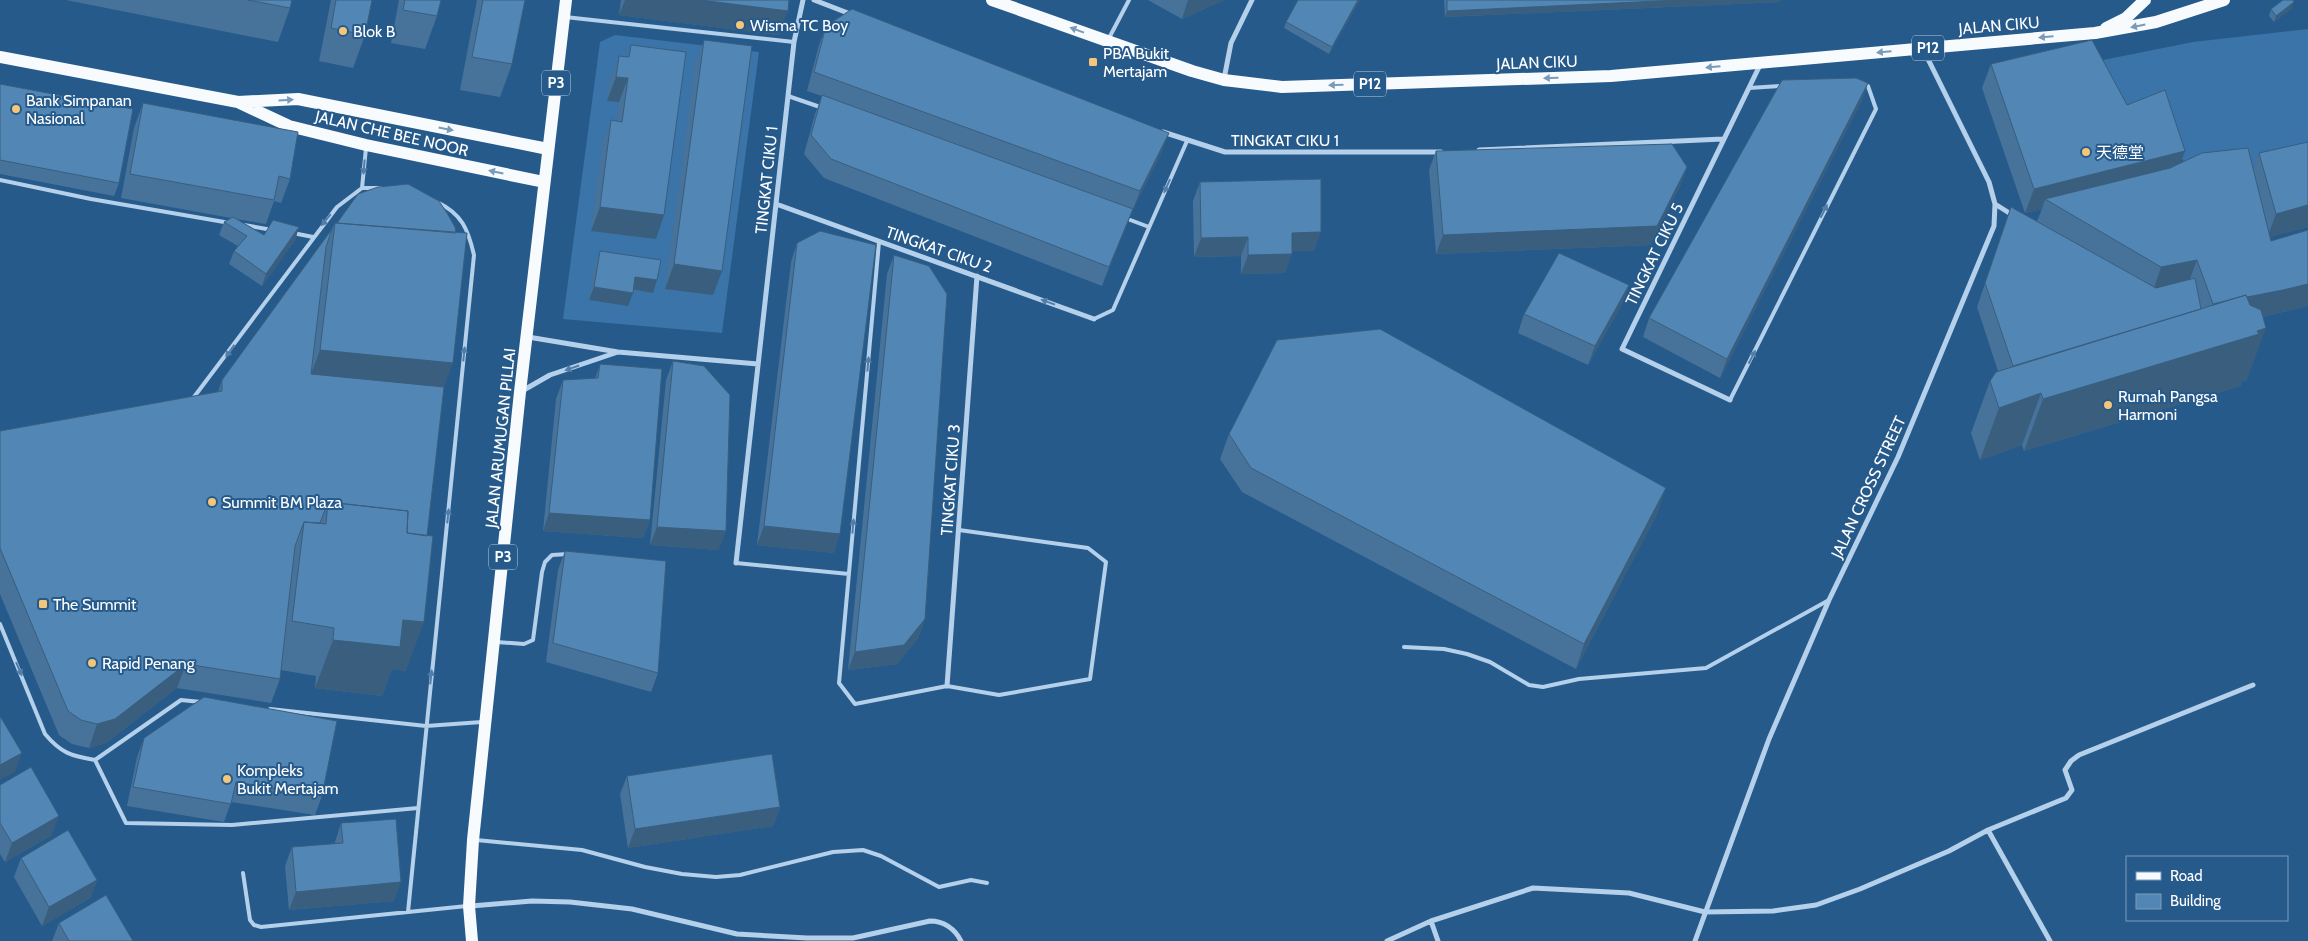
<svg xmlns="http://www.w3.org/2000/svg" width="2308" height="941" viewBox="0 0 2308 941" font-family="Cabin,'Noto Sans SC',sans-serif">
<rect width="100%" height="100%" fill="#265a8b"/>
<path fill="#3a74a8" d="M 2308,29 L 2308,158 L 2239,172 L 2193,177 L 2156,115 L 2119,129 L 2083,64 L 2193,42 Z
M 615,35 L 759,52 L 722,333 L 563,319 L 600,42 Z"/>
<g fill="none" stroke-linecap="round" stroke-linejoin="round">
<path stroke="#b4d0ea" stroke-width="4" d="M 565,17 L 794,42
M 1108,40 L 1129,0
M 1749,88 L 1782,86
M 788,96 L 820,107
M 0,180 L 91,199 L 230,223
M 362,188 L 366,148
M 1125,218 L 1149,227
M 244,225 L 272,230
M 293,233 L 313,237
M 879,242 L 839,683 L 855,704 L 947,686 L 999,695 L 1090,679 L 1106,562 L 1088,548 L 959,530
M 1094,319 L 1113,310 L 1187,141
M 194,397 L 337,207 L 362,188 L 381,188
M 1730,400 L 1876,109 L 1868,86 L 1863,85
M 736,563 L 849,574
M 0,624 L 45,734 C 61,753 71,756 95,760 L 181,700 L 201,702
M 496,642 L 524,644 L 533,640 L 542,572 L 545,562 L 552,555 L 568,554
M 1404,647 L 1444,649 L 1467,654 L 1490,662 L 1529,685 L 1543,687 L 1579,679 L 1706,668 L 1829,600
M 270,709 L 426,726 L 482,722
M 95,760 L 126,823 L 232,825 L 418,808
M 476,840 L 582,850 L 645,867 L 682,874 L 716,877 L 740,875 L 833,852 L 863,850 L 881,856 L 939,887 L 971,880 L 987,883
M 243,873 L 250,920 L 254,925 L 261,927 L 467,906
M 408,912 L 474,255 C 468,229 462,214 437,202"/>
<path stroke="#b4d0ea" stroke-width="5" d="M 814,0 L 853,15
M 1224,79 L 1231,43 L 1252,0
M 1163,132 L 1225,152 L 1441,152
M 1479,150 L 1723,139
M 776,204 L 1094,319
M 1995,204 L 2014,216
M 528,337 L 618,352 L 758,364
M 522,391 L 550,375 L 618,352
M 1730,400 L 1622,349 L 1761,63
M 736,563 L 794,42 L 803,0
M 947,686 L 977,276
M 1988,830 L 2050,941
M 471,906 L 532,901 L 570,902 L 632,909 L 737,934 L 807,938 L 853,938 L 930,921 C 944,921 955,929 961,941
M 1431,921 L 1438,941
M 1387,941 L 1431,921 L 1533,888 L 1629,893 L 1705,912 L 1773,911 L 1816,905 L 1860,889 L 1949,851 L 1988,830 L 2066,798 L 2072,790 L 2065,770 L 2071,761 L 2079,755 L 2253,685
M 1695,941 L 1769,739 L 1829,600 L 1898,457 L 1994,226 L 1995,204 L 1989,182 L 1923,49"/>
<path stroke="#f7fbfe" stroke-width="12" d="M 992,0 L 1192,71 L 1224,80 L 1282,87 L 1611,76 L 2095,33 L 2156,22 L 2224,0
M 2106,28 L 2126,18 L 2145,0
M 0,57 L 238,102 L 298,99 L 548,149
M 240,103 L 289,126 L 366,145 L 544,182
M 472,941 L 469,906 L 473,840 L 520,392 L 566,0"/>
</g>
<path fill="#47739b" d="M 66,0 L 292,0 L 290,8 L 278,42 Z
M 331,0 L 372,0 L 365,35 L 353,68 L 319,61 Z
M 399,0 L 441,0 L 437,16 L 425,49 L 391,43 Z
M 477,0 L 525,0 L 512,64 L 500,97 L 460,90 Z
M 621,0 L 789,0 L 779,35 L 619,15 Z
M 1148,0 L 1224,0 L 1182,19 Z
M 1298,0 L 1360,0 L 1329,54 L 1284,28 L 1286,22 Z
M 1444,0 L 1781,0 L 1780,2 L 1445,17 Z
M 2292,8 L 2274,22 L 2269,16 L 2271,9 Z
M 826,26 L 1162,152 L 1133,209 L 1102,286 L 824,178 L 804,154 L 815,114 L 822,96 L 807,91 L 819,45 Z
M 704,40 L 722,271 L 713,295 L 665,289 L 695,64 Z
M 631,45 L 656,239 L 591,231 L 602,144 L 611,120 L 617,121 L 619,102 L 607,101 L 610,80 L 619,56 L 627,57 Z
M 1991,64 L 2127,105 L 2185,151 L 2180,163 L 2253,169 L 2259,153 L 2308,227 L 2270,237 L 2271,241 L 2308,230 L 2308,306 L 2274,314 L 2262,317 L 2247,380 L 2242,381 L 2240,386 L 2024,451 L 2022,445 L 1980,460 L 1971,433 L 1990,381 L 1998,371 L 1977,307 L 2011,207 L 2037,221 L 2042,209 L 2025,213 L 1982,88 Z
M 1868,83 L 1861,102 L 1720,378 L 1643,337 L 1649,318 Z
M 0,84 L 119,183 L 114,196 L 0,174 Z
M 143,103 L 290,179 L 281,203 L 274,201 L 266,224 L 236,219 L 264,235 L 299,227 L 295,240 L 262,286 L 229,264 L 234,251 L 238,246 L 219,235 L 224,222 L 231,218 L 121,198 L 134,128 Z
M 1436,151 L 1687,167 L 1680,186 L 1650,245 L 1436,254 L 1429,170 Z
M 1200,182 L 1314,251 L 1292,251 L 1285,273 L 1241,274 L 1241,256 L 1194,257 L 1193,201 Z
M 335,223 L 444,387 L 406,671 L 392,669 L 382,696 L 315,688 L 316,676 L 281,670 L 280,679 L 271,703 L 177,688 L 106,743 L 89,748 L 72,744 L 59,735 L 0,594 L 0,431 L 218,392 L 222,380 L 332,229 Z
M 797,243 L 834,553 L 757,545 L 791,262 Z
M 600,251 L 657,280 L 653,293 L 633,290 L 628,306 L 589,300 L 595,263 Z
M 894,255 L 925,619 L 918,638 L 897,664 L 848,670 L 887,274 Z
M 1629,285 L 1622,304 L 1588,365 L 1518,333 L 1524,314 Z
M 673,361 L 719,550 L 650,545 L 666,380 Z
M 600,364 L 650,520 L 643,538 L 543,531 L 556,399 L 563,380 L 595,379 Z
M 1229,434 L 1658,512 L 1576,669 L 1242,492 L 1220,459 Z
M 565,551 L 658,673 L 651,692 L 546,662 L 558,570 Z
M 144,738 L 322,796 L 315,815 L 231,802 L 224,822 L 127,806 L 137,757 Z
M 627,776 L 780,807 L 773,826 L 628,848 L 620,794 Z
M 0,785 L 52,835 L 5,862 L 0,854 Z
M 341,823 L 394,901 L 289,910 L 285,866 L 292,847 L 335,844 L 335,842 Z
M 21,858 L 97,880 L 90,898 L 42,926 L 14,877 Z
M 59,923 L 133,941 L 52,941 Z"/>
<path fill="#395e7e" d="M 625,0 L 700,0 L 788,11 L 779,35 L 619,15 Z
M 1188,0 L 1224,0 L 1182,19 Z
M 1358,0 L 1360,0 L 1329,54 L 1332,47 Z
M 1680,0 L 1781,0 L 1780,2 L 1445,17 L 1447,11 Z
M 2294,2 L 2292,8 L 2274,22 L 2276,16 Z
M 616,77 L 628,78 L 619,102 L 607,101 Z
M 1868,83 L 1861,102 L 1720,378 L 1727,359 Z
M 1169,133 L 1162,152 L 1133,209 L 1140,191 Z
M 2185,151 L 2176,175 L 2045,199 L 2042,209 L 2025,213 L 2034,189 Z
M 1687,167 L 1680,186 L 1650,245 L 1436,254 L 1443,235 Z
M 2308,205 L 2308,227 L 2267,238 L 2276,214 Z
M 600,207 L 664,215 L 656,239 L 591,231 Z
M 1133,209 L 1126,228 L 1102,286 L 1109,267 Z
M 299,227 L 295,240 L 262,286 L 266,274 Z
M 1321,232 L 1314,251 L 1285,252 L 1292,233 Z
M 1248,237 L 1241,256 L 1194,257 L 1201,238 Z
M 1292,254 L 1285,273 L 1241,274 L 1248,255 Z
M 2197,260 L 2188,284 L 2153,291 L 2161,267 Z
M 674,264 L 722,271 L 713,295 L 665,289 Z
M 635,277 L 657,280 L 653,293 L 631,289 Z
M 2308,284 L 2308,306 L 2274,314 L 2205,328 L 2213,304 Z
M 1629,285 L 1622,304 L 1588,365 L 1595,346 Z
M 594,287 L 633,293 L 628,306 L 589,300 Z
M 2266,328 L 2247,380 L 2242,381 L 2240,386 L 2024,451 L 2043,399 Z
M 320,350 L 453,363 L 435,411 L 302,398 Z
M 2041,393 L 2022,445 L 1980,460 L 1999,408 Z
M 1666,488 L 1658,512 L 1576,669 L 1584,644 Z
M 549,513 L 650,520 L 643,538 L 543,531 Z
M 764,526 L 840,534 L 834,553 L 757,545 Z
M 657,527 L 726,531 L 719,550 L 650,545 Z
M 925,619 L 918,638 L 897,664 L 848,670 L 855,652 Z
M 403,620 L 424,622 L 406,671 L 392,669 L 382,696 L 315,688 L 333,640 Z
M 186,664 L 177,688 L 106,743 L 89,748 L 97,724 Z
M 22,753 L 15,772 L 0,780 L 0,765 Z
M 780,807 L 773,826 L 628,848 L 635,829 Z
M 59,816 L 52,835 L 5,862 L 12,843 Z
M 97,880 L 90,898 L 42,926 L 49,907 Z
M 401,882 L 394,901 L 289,910 L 296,892 Z"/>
<path fill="#5286b4" stroke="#395e7e" d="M 248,0 L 292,0 L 290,8 Z
M 336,0 L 372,0 L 365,35 L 331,28 Z
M 405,0 L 441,0 L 437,16 L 403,10 Z
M 483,0 L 525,0 L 512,64 L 472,57 Z
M 700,0 L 789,0 L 788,11 Z
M 1298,0 L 1358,0 L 1332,47 L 1286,22 Z
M 1447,0 L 1680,0 L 1447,11 Z
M 2283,0 L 2293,0 L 2294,2 L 2276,16 L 2271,9 Z
M 852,9 L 1169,133 L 1140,191 L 814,72 L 826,26 Z
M 704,40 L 752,46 L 722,271 L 674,264 Z
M 2092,40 L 2127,105 L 2165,90 L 2185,151 L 2034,189 L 1991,64 Z
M 631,45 L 686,52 L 664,215 L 600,207 L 611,120 L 622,122 L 628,78 L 616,77 L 619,56 L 629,57 Z
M 1856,78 L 1868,83 L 1727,359 L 1649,318 L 1782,80 Z
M 0,84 L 133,109 L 119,183 L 0,160 Z
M 822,95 L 1133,209 L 1109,267 L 831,159 L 811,135 Z
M 143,103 L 298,132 L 290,179 L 279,176 L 274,200 L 130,174 Z
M 2308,142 L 2308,205 L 2276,214 L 2259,153 Z
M 1672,144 L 1687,167 L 1657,226 L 1443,235 L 1436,151 Z
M 2248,148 L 2271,241 L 2308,230 L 2308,284 L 2283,290 L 2247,297 L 2246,295 L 2225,301 L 2213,304 L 2197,260 L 2161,267 L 2045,199 L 2170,168 L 2202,153 Z
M 1321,179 L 1321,232 L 1292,233 L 1292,254 L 1248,255 L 1248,237 L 1201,238 L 1200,182 Z
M 408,184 L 439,201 L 447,213 L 455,227 L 456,233 L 337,223 L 358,194 L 378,187 Z
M 2011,207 L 2156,288 L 2195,278 L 2201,309 L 2013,366 L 1985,283 Z
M 233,217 L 264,235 L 273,220 L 299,227 L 266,274 L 234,251 L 247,236 L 224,222 Z
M 335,223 L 467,233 L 453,363 L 320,350 Z
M 332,229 L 326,247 L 311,374 L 444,387 L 427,536 L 407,533 L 408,511 L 328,502 L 320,523 L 304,522 L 295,546 L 280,679 L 186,664 L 115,719 L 97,724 L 81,720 L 68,711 L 0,548 L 0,431 L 222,391 L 222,380 Z
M 820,231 L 876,245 L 840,534 L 764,526 L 797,243 Z
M 600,251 L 661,260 L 657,280 L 635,277 L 633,293 L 594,287 Z
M 1559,253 L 1629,285 L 1595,346 L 1524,314 Z
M 894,255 L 929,266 L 947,294 L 925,619 L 904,645 L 855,652 Z
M 2246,295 L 2250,305 L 2261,310 L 2266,328 L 2257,331 L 2259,334 L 2043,399 L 2041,393 L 1999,408 L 1990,381 L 1996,372 Z
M 1380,329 L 1666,488 L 1584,644 L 1251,468 L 1229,434 L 1277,340 Z
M 673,361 L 704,366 L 730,395 L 726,531 L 657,527 Z
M 600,364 L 662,369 L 650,520 L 549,513 L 563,380 L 598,378 Z
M 328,502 L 408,511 L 407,533 L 433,536 L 424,622 L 403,620 L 400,647 L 333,640 L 334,628 L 292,621 L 304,522 L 326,524 Z
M 565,551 L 666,561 L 658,673 L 553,643 Z
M 204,697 L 337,721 L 322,796 L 236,782 L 231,804 L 133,787 L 144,738 Z
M 0,716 L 22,753 L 0,765 Z
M 772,754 L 780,807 L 635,829 L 627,776 Z
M 31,767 L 59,816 L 12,843 L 0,823 L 0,785 Z
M 396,819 L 401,882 L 296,892 L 292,847 L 343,843 L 341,823 Z
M 68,830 L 97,880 L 49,907 L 21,858 Z
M 106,895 L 133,941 L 69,941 L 59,923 Z"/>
<defs><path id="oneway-solid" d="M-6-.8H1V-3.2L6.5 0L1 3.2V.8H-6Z" transform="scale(1.25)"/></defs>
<g fill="#7a9ab9">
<use href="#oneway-solid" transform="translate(2138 26) rotate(169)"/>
<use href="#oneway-solid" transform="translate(1077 30) rotate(-160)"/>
<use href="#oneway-solid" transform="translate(2046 37) rotate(175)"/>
<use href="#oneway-solid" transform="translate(1884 52) rotate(175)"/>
<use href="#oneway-solid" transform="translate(1713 67) rotate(175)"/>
<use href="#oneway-solid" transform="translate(1551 78) rotate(178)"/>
<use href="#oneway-solid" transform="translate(1336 85) rotate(178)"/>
<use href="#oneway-solid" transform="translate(286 100) rotate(-3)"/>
<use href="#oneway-solid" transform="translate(446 129) rotate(11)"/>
<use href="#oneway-solid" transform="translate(496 172) rotate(-168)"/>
</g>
<g fill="#517da8">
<use href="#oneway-solid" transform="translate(364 167) rotate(95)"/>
<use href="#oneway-solid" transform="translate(1167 186) rotate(114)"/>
<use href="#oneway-solid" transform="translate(1824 211) rotate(-63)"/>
<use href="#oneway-solid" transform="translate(326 220) rotate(129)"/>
<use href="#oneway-solid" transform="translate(1048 302) rotate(-160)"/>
<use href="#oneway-solid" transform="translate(230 351) rotate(126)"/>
<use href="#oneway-solid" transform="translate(464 354) rotate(-84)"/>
<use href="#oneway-solid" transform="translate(1752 357) rotate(-63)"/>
<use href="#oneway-solid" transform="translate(868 364) rotate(-85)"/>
<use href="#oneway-solid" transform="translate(572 368) rotate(161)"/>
<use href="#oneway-solid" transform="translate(448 516) rotate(-84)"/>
<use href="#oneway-solid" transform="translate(853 526) rotate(-85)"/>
<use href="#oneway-solid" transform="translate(19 669) rotate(67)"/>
<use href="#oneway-solid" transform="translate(431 677) rotate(-84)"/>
</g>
<g fill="#f3c678" stroke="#265a8b" stroke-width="2">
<circle cx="740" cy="25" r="5"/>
<circle cx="343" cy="31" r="5"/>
<rect x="1088" y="57" width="10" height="10" rx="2.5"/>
<circle cx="16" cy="109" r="5"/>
<circle cx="2086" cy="152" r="5"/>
<circle cx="2108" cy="405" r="5"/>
<circle cx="212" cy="502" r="5"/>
<rect x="38" y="599" width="10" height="10" rx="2.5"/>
<circle cx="92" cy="663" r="5"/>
<circle cx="227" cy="779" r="5"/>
</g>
<g text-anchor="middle" stroke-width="4" stroke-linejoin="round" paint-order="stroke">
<g fill="#265a8b" stroke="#becedc" stroke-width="1">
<rect x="1912" y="35.5" width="32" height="25" rx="4"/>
<rect x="542" y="70.5" width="28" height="25" rx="4"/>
<rect x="1354" y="71.5" width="32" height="25" rx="4"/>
<rect x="489" y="544.5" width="28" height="25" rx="4"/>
</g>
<g font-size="15" font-weight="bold" fill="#fff">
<text x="1928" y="53">P12</text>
<text x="556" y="88">P3</text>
<text x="1370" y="89">P12</text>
<text x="503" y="562">P3</text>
</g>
<g font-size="16" fill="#fff" stroke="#265a8b" text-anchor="start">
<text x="750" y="31">Wisma TC Boy</text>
<text x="353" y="37">Blok B</text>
<text x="1103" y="59">PBA Bukit<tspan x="1103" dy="18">Mertajam</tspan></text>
<text x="26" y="106">Bank Simpanan<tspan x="26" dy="18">Nasional</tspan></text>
<text x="2096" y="158">天德堂</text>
<text x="2118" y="402">Rumah Pangsa<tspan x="2118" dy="18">Harmoni</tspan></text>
<text x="222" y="508">Summit BM Plaza</text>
<text x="53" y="610">The Summit</text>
<text x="102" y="669">Rapid Penang</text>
<text x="237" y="776">Kompleks<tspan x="237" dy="18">Bukit Mertajam</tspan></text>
</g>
<g font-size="16" fill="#fff" stroke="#265a8b">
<text transform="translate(1999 25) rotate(-5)" y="6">JALAN CIKU</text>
<text transform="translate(1537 62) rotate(-2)" y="6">JALAN CIKU</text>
<text transform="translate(392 133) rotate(13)" y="6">JALAN CHE BEE NOOR</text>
<text x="1285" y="146">TINGKAT CIKU 1</text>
<text transform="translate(766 180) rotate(-84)" y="6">TINGKAT CIKU 1</text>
<text transform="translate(939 249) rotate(19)" y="6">TINGKAT CIKU 2</text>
<text transform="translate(1654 254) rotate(-64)" y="6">TINGKAT CIKU 5</text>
<text transform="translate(500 438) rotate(-84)" y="6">JALAN ARUMUGAN PILLAI</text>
<text transform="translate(950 480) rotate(-86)" y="6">TINGKAT CIKU 3</text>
<text transform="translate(1868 487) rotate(-65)" y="6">JALAN CROSS STREET</text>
</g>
</g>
<rect x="2126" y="856" width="162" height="65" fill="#265a8b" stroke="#7d9cb9"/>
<rect x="2136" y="872" width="25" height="8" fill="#f7fbfe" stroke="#7d9cb9"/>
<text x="2170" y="881" font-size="15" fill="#ffffff">Road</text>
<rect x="2136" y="894" width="25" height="15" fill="#5286b4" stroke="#7d9cb9"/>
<text x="2170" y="906" font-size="15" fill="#ffffff">Building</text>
</svg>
